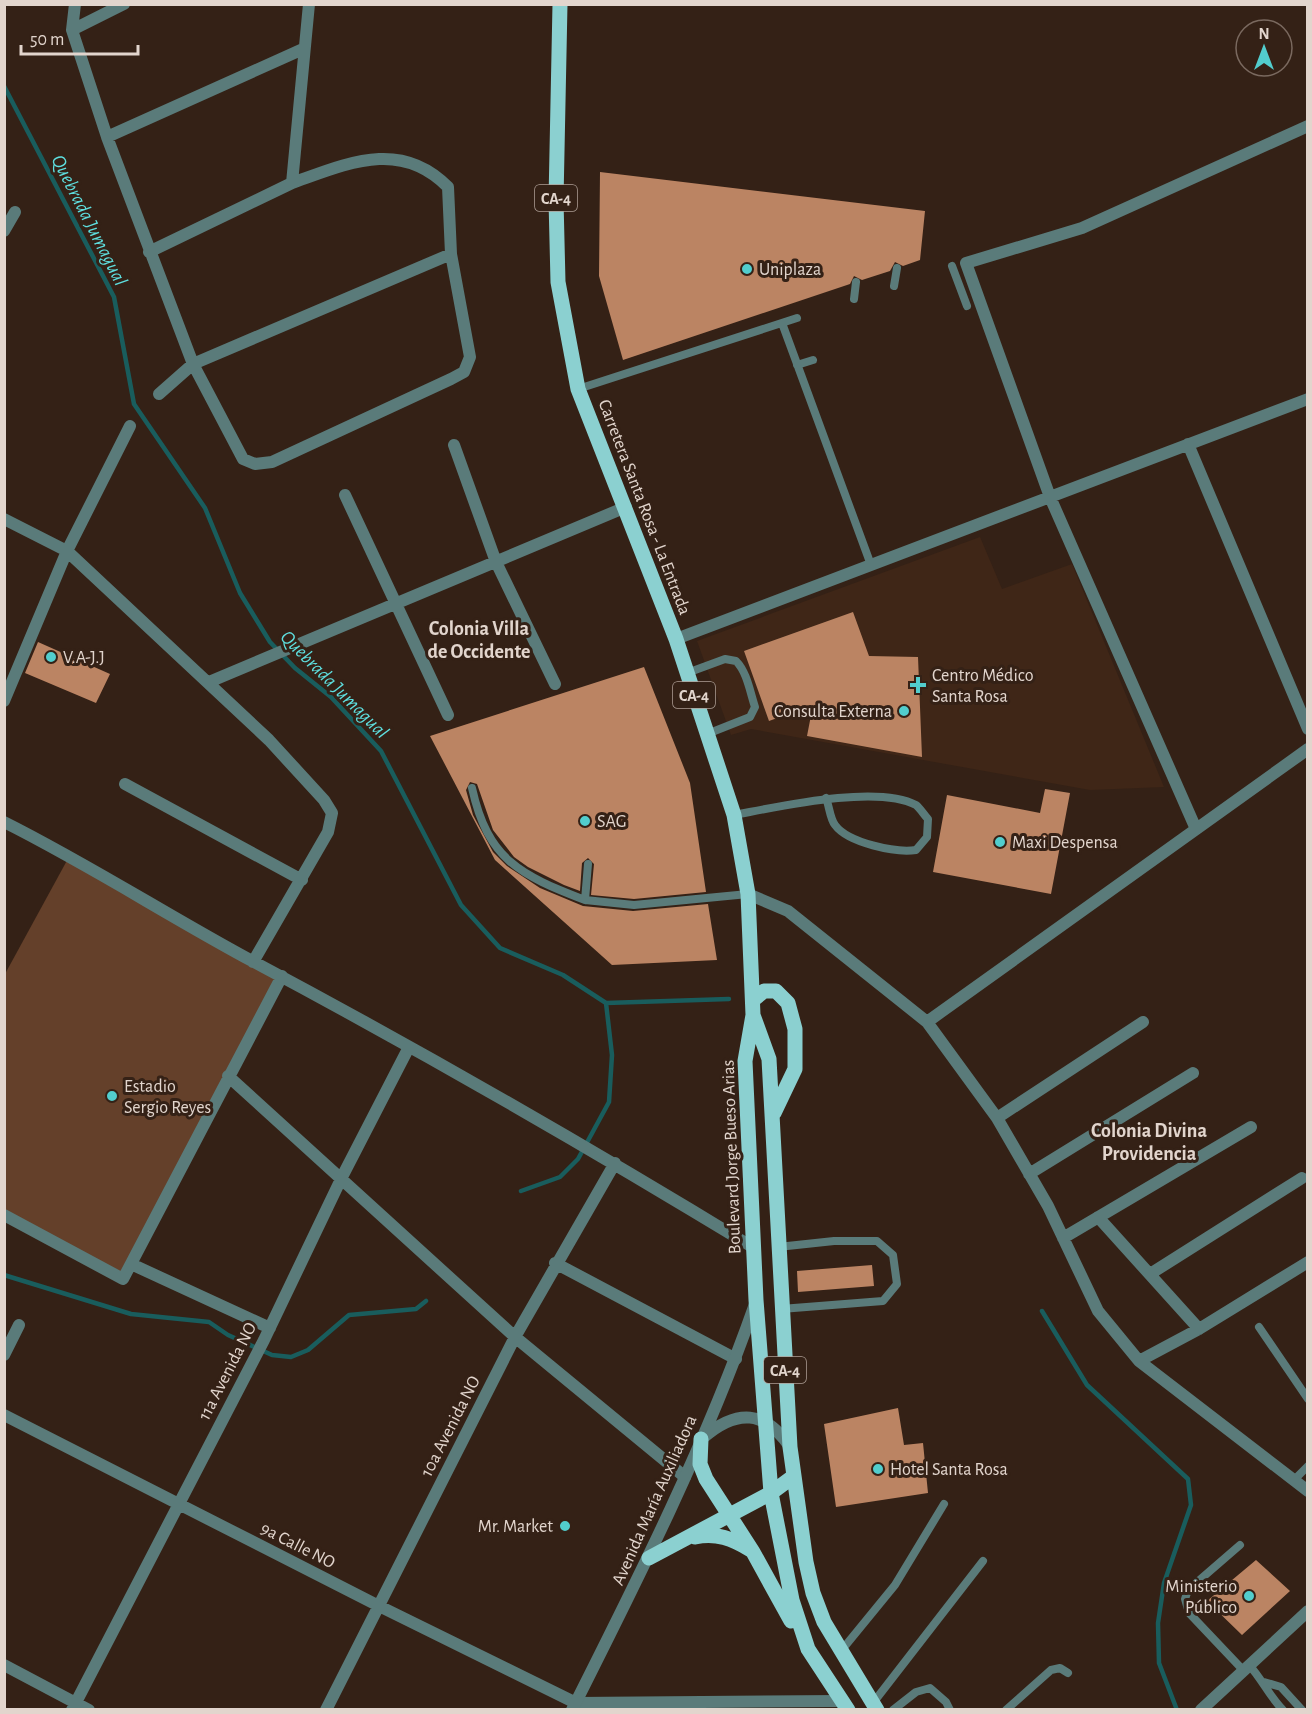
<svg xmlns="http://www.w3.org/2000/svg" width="1312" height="1714" viewBox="0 0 1312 1714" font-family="'Alegreya Sans',sans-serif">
<rect width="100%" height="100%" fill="#342116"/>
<path fill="#3f2617" d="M 980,537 L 1002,589 L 1072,564 L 1164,787 L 1090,790 L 751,729 L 731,735 L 697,641 Z"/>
<path fill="#64402a" d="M 70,855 L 282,976 L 123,1279 L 5,1215 L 5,974 Z"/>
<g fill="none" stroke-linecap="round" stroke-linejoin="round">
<path stroke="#195d5d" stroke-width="4.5" d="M 4,86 L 114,297 L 134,404 L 205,508 L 240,593 L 270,642 L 295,668 L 331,697 L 381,751 L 461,905 L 500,948 L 563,975 L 606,1003 L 729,999
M 521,1191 L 560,1177 L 578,1159 L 609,1102 L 612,1055 L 606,1003
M 4,1275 L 131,1314 L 209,1322 L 228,1335 L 272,1355 L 291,1357 L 308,1350 L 349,1315 L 416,1309 L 426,1301
M 1042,1311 L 1087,1385 L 1188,1479 L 1191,1505 L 1164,1583 L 1158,1623 L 1159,1663 L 1177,1710"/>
</g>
<path fill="#bb8463" d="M 600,172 L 925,211 L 920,260 L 903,266 L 895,262 L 890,271 L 862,280 L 854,276 L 850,284 L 623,360 L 599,276 Z
M 853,612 L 869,656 L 918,657 L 922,757 L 807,736 L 813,705 L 769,721 L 744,651 Z
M 38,642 L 110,674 L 96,703 L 25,673 Z
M 644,667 L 690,783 L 706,892 L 634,899 L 591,895 L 594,864 L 588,858 L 582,863 L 580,891 L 564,885 L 528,867 L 514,857 L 493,830 L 477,784 L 470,782 L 466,790 L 473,815 L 493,852 L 507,866 L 540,888 L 583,906 L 633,911 L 708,904 L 717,960 L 612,965 L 495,860 L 430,736 Z
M 1045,789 L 1070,793 L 1051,894 L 933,872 L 947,795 L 1040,813 Z
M 872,1265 L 874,1286 L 798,1292 L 797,1271 Z
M 898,1408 L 904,1445 L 923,1443 L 928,1493 L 836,1507 L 824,1424 Z
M 1256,1560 L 1290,1591 L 1242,1635 L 1207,1601 Z"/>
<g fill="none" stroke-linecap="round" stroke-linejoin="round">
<path stroke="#5a7b7a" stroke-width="8" d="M 952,266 L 967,306
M 894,286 L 897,268
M 854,299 L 856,282
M 782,323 L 871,565
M 797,365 L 813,360
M 578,389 L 797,318
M 687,673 L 725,659 L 736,661 C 747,672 750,692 755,707 L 750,717 L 707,734
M 472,788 C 488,860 520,875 585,900
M 734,815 C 777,807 877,784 916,805 C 920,808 924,815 928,819 L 927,837 L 916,850 C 896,853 848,843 835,825 C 830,819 829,805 826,798
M 588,864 L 585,900 L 634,905 L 748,894
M 778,1247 L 834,1241 L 877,1241 L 893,1255 L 897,1284 L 883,1301 L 781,1309
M 1259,1327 L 1308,1399
M 1294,1480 L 1308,1466
M 1240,1545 L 1188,1590 L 1185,1599 L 1189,1613 L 1243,1670
M 841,1651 L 895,1585 L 944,1504
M 1249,1665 C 1262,1679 1269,1696 1283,1710
M 1264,1682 L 1281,1687 L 1302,1710
M 873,1703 L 983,1561
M 893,1710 L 916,1692 L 930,1688 L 946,1702 L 950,1710
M 1006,1710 L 1051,1670 L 1060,1668 L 1068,1673"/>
<path stroke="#5a7b7a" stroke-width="12" d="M 75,4 L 72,30 L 107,137 L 193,364 L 243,459 L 255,464 L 272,462 L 451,379 L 464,372 L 470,357 L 451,254 L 448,187 C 400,138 346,164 292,183
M 72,30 L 124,4
M 107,137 L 303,49
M 4,231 L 15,212
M 149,252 L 292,183 L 309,4
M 159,394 L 193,364 L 451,254
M 1188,444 L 1308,729
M 454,445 L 496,562 L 555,684
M 345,495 L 448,715
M 4,519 L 67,551 L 269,740 L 324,800 L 332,813 L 328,832 L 253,962
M 676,639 L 1308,399
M 209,682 L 626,507
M 4,701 L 67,551 L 130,426
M 125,784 L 302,880
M 4,822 C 90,865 170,917 254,962 C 423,1052 590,1148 754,1248
M 1196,829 L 1050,497 L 966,263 L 1082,228 L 1308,126
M 748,894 L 788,911 L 927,1022 L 997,1118 L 1048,1206 L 1098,1311 L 1139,1361 L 1308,1491
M 927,1022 L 1308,749
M 228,1076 L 515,1337 L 685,1477
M 997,1118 L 1143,1022
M 1029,1174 L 1193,1073
M 4,1215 L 123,1279 L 282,976
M 1098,1217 L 1199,1329
M 1063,1238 L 1251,1127
M 555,1263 L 736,1359
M 131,1264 L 270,1328
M 1150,1274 L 1302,1178
M 4,1355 L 19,1325
M 1139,1361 L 1199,1329 L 1308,1262
M 4,1415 L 379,1606 L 576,1703 L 841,1701
M 4,1665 L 89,1710
M 72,1710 L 264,1340 L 342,1177 L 409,1047
M 326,1710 L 515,1337 L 615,1163
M 1201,1710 L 1308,1611"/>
<path stroke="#5a7b7a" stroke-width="12" d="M 704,1437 C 737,1409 765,1410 790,1447
M 572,1710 C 639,1577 706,1444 755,1304"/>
<path stroke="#8bd0d0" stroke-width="15" d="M 560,4 L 556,200 L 558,282 L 578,389 L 676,639 L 734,815 L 748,894 L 753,1015 L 745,1061 L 756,1300 L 771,1493 L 792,1600 L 808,1649 L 848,1710
M 753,1000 L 764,991 L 776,991 L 788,1003 L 795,1029 L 795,1069 L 774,1113
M 753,1015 L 769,1059 L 790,1447 L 806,1562 L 813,1593 L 824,1622 L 877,1710
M 701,1439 L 700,1464 L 706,1479 L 753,1552 L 791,1621
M 695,1537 C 716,1532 733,1539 751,1550
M 649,1558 L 771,1493 L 794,1476"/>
</g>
<g fill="#52cdcd" stroke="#342116" stroke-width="2">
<circle cx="747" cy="269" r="6"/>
<circle cx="51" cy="657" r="6"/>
<path d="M915 676h6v6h6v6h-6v6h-6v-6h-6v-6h6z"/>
<circle cx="904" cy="711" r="6"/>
<circle cx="585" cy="821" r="6"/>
<circle cx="1000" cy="842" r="6"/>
<circle cx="112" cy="1096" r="6"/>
<circle cx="878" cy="1469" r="6"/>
<circle cx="565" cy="1526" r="6"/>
<circle cx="1249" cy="1596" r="6"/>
</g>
<g text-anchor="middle" stroke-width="6" stroke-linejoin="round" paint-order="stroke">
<g fill="#342116" stroke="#ae9f96" stroke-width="1.5">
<rect x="535" y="185" width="42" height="26" rx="4.5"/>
<rect x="673" y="682" width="42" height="26" rx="4.5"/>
<rect x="764" y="1357" width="42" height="26" rx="4.5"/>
</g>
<g font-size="16" font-weight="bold" fill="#e2d5cd">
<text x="556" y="204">CA-4</text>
<text x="694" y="701">CA-4</text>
<text x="785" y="1376">CA-4</text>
</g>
<g font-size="18" fill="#e2d5cd" stroke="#342116" text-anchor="start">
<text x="759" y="275">Uniplaza</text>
<text x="63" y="663">V.A-J.J</text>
<text x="932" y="681">Centro Médico<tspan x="932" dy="21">Santa Rosa</tspan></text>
<text x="892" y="717" text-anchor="end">Consulta Externa</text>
<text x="597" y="827">SAG</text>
<text x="1012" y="848">Maxi Despensa</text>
<text x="124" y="1092">Estadio<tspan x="124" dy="21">Sergio Reyes</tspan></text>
<text x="890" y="1475">Hotel Santa Rosa</text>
<text x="553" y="1532" text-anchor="end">Mr. Market</text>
<text x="1237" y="1592" text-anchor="end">Ministerio<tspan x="1237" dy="21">Público</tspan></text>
</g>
<g font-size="18" fill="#e2d5cd" stroke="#342116">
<text transform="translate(645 507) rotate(69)" y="6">Carretera Santa Rosa - La Entrada</text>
<text transform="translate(731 1157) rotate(-92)" y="6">Boulevard Jorge Bueso Arias</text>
<text transform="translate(227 1371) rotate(-63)" y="6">11a Avenida NO</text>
<text transform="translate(450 1426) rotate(-63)" y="6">10a Avenida NO</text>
<text transform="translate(654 1500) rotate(-66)" y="6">Avenida María Auxiliadora</text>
<text transform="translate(298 1545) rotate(27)" y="6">9a Calle NO</text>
</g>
<g font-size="20" font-style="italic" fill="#5edede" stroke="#342116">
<text transform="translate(90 220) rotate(63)" y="7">Quebrada Jumagual</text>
<text transform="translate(335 684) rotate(45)" y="7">Quebrada Jumagual</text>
</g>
<g font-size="20" font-weight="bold" fill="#e2d5cd" stroke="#342116">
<text x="479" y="635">Colonia Villa<tspan x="479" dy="23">de Occidente</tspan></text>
<text x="1149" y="1137">Colonia Divina<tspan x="1149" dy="23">Providencia</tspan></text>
</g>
</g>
<rect width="1312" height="1714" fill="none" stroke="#e2d5cd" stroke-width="12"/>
<g transform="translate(1264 48)"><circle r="28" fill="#342116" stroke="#7a695f" stroke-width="1.5"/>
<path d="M0-4.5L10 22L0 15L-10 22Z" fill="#52cdcd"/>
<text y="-9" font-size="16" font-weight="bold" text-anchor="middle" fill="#e2d5cd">N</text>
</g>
<path d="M21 45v9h117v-9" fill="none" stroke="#e2d5cd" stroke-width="3"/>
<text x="30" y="45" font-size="18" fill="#e2d5cd" stroke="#342116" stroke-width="4.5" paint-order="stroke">50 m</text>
</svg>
